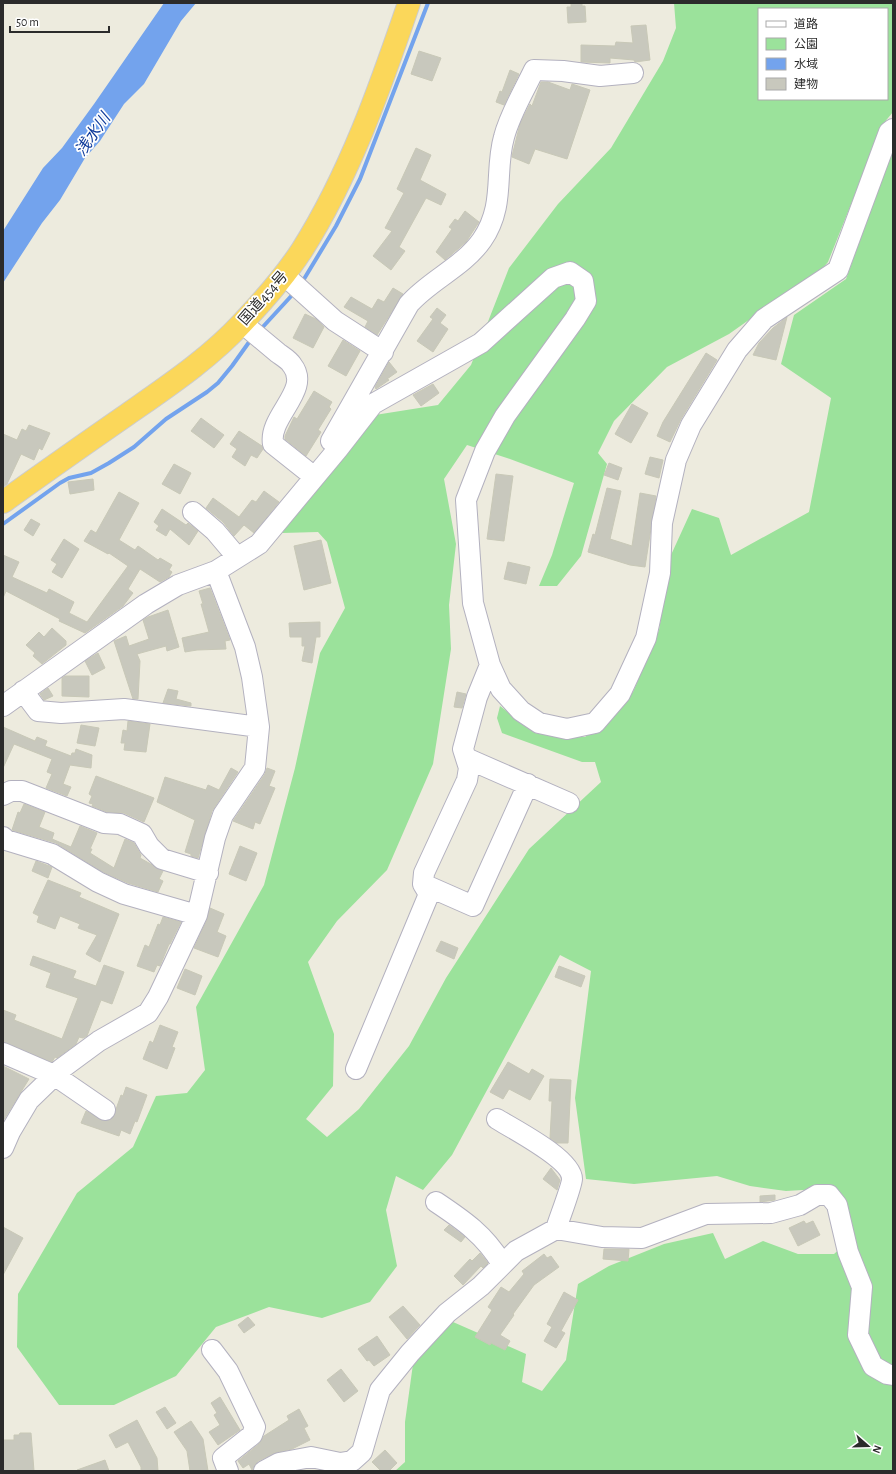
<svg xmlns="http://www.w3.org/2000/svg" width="896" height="1474" viewBox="0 0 896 1474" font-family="'Alegreya Sans','Noto Sans JP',sans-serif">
<rect width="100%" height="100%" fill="#edebde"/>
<path fill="#9be29b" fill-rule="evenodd" d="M 674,3 L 893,3 L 893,112 L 883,124 L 828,262 L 816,276 L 780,298 L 729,334 L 667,367 L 614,421 L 598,453 L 607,464 L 581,556 L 557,586 L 539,586 L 552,555 L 574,483 L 510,459 L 467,445 L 444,479 L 456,544 L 449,605 L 451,649 L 433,764 L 387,870 L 337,921 L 308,962 L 334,1034 L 333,1086 L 306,1119 L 327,1137 L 359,1109 L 409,1046 L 446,978 L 529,849 L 601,782 L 595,762 L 582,762 L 502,733 L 497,718 L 500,706 L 535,733 L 564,737 L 585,737 L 605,722 L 633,692 L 659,630 L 671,555 L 692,509 L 719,518 L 731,555 L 809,512 L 831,398 L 781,364 L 794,315 L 846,279 L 891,154 L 893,156 L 893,1471 L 395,1471 L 405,1462 L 405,1422 L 413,1364 L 453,1322 L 526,1354 L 522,1382 L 542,1391 L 566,1360 L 578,1284 L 609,1266 L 664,1244 L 713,1233 L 725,1259 L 763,1241 L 798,1254 L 834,1254 L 845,1244 L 836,1188 L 786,1191 L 750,1186 L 717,1176 L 634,1184 L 586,1179 L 575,1098 L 591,971 L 560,955 L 452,1155 L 423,1190 L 396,1176 L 386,1210 L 397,1266 L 370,1302 L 322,1318 L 269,1307 L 216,1327 L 176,1376 L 114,1405 L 59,1405 L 17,1347 L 18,1294 L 77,1193 L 133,1147 L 156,1096 L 187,1093 L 205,1070 L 196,1007 L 264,885 L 295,768 L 320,653 L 345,608 L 327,542 L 318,532 L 282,533 L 375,415 L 438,405 L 471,365 L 509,268 L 558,204 L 611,148 L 663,61 L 676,28 ZM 759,9 L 887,9 L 887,99 L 759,99 Z"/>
<path fill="#73a3ed" d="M 164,3 L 196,3 L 181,21 L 144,84 L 124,104 L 100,141 L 85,158 L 60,200 L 42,223 L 3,283 L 3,231 L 43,168 L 62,148 L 94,104 Z"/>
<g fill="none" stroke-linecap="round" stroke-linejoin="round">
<path stroke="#73a3ed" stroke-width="4" d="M 301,284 L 336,226 L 360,179 L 428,3
M 260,330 L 294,293
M 3,524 L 60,483 L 69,478 L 91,473 L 109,463 L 134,447 L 166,419 L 207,392 L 218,383 L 232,366 L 252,338"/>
</g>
<path fill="#c8c8bd" stroke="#c8c8b7" d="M 571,3 L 582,3 L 582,6 L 585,6 L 586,22 L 568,23 L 567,7 L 571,7 Z
M 646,25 L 650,60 L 635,62 L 634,60 L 610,58 L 610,63 L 581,62 L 581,45 L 615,46 L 616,42 L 633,43 L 631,26 Z
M 419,51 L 441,58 L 432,81 L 411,74 Z
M 510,70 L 519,74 L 504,105 L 496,102 L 500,91 L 502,92 Z
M 541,82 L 548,82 L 570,90 L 572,84 L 590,90 L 567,159 L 535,149 L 529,164 L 512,157 L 513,152 L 520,124 L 530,104 L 532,106 Z
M 416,148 L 431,155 L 420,180 L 446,194 L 441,205 L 426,198 L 399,247 L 405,251 L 391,270 L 373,256 L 392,231 L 385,228 L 404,193 L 397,189 Z
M 465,211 L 479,222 L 466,242 L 445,260 L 436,252 L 452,229 L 449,227 L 455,219 L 458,221 Z
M 393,288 L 403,294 L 377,335 L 365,327 L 368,321 L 344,307 L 351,297 L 372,309 L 378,299 L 384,302 Z
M 437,308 L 446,315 L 440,323 L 448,329 L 433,352 L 417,341 L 433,319 L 430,317 Z
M 305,314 L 316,319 L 324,327 L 313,348 L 293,338 Z
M 787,317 L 776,360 L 753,355 L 759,343 L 773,328 Z
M 343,340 L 360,351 L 346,376 L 328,366 Z
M 706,353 L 717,360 L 681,419 L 670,442 L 657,436 L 663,422 Z
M 389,362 L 397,372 L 387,379 L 389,380 L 376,389 L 375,387 Z
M 433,384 L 439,393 L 421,406 L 413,395 Z
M 314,391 L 332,402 L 329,407 L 331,409 L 318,430 L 321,432 L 306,456 L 285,439 L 285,436 L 294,417 L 297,419 Z
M 632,404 L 648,413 L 631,443 L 615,434 Z
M 201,418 L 224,435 L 214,448 L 191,431 Z
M 29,425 L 50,433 L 42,450 L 39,448 L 34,460 L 21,454 L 7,484 L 3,487 L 3,434 L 17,440 L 22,429 L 26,431 Z
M 239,431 L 262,446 L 263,449 L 257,458 L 251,455 L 245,466 L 232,457 L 237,449 L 230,444 Z
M 650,457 L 663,460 L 659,478 L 645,474 Z
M 609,463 L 622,468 L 618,480 L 604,475 Z
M 174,464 L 191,473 L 180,494 L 162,484 Z
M 496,474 L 513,476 L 504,541 L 487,539 Z
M 93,479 L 94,490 L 70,494 L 68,482 Z
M 607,488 L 621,491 L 610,539 L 632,546 L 640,493 L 656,496 L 645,567 L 630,565 L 588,552 L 593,534 L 595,535 Z
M 264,491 L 279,502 L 254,533 L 244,525 L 234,536 L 223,522 L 206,508 L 213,498 L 239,517 L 252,500 L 256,502 Z
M 119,492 L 139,503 L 119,540 L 135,550 L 138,546 L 158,560 L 160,558 L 172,565 L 169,570 L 172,572 L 169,577 L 160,582 L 140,569 L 128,589 L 133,593 L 123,606 L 85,633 L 59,621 L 60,619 L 6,591 L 3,598 L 3,555 L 19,562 L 12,577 L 47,593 L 49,589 L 74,602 L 69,613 L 87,622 L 128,566 L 109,553 L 108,554 L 84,541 L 91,530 L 96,533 Z
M 162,509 L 186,525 L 188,523 L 198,531 L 189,545 L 170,529 L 166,536 L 156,530 L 159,526 L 154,522 Z
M 31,519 L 40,524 L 33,536 L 24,530 Z
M 64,539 L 79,549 L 62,578 L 52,572 L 57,564 L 51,560 Z
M 321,540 L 331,583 L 304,590 L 294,546 Z
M 508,562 L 530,567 L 526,584 L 504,579 Z
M 210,588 L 230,640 L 225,641 L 226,649 L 197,650 L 185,652 L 182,638 L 209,632 L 201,604 L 203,604 L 199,591 Z
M 168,610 L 179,647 L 167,651 L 166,646 L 137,654 L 140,661 L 138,699 L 133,699 L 114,641 L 126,636 L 129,646 L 149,639 L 143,620 L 148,617 Z
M 320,622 L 320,637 L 316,637 L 312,663 L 302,661 L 305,646 L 302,646 L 302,637 L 290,637 L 289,623 Z
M 52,628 L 66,641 L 66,645 L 42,664 L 33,656 L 35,653 L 26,645 L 39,632 L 44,637 Z
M 98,653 L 105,668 L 92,675 L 85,661 Z
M 65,676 L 89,676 L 89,697 L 62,696 L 62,678 Z
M 48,688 L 53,696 L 44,700 L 40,694 Z
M 168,689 L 178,691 L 176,699 L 191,703 L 191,706 L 163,703 Z
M 457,692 L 466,694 L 462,708 L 454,707 Z
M 128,721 L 150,724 L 146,752 L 124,750 L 125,743 L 121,743 L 123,730 L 127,731 Z
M 81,725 L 99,728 L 95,746 L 77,743 Z
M 3,727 L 35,741 L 37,737 L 47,741 L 45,746 L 71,756 L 72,753 L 75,753 L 76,749 L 92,755 L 91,768 L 70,765 L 63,784 L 71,787 L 67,796 L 46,788 L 52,774 L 47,772 L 52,759 L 14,744 L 3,768 Z
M 231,768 L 238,772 L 212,811 L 198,858 L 191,856 L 191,854 L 185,852 L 195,820 L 157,802 L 165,777 L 206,790 L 208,785 L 219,790 Z
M 267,768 L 275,771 L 269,786 L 275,788 L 260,824 L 255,822 L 253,829 L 233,821 L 265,774 Z
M 96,776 L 154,798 L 144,822 L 124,813 L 107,812 L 92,806 L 93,804 L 89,803 L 92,796 L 89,794 Z
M 24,804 L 45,812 L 39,827 L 54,833 L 52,839 L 71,847 L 80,826 L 97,833 L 90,849 L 92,849 L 90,853 L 114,868 L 125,839 L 134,843 L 141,855 L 140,858 L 163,871 L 159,879 L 163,881 L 158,892 L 128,883 L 103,872 L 56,843 L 12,830 L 18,812 L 20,813 Z
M 240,846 L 257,853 L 246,881 L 229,874 Z
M 36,861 L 52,867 L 48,878 L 32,871 Z
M 48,880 L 81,893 L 79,897 L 119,914 L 100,962 L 86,954 L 97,935 L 78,928 L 80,924 L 60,916 L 55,929 L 37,922 L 39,916 L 33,913 Z
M 210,908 L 224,914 L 217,932 L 226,936 L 218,957 L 194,948 L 207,920 Z
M 163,917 L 181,922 L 170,944 L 169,944 L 160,966 L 157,965 L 154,972 L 137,966 L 145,945 L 149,947 L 158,924 L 160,925 Z
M 441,941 L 458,948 L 454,959 L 436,951 Z
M 33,956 L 76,971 L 73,978 L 96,986 L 104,965 L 124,972 L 112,1004 L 101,1000 L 87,1036 L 83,1038 L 79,1037 L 76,1044 L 57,1058 L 55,1057 L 52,1062 L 3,1042 L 3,1010 L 16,1015 L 14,1020 L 62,1039 L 78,998 L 46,987 L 51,973 L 30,965 Z
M 559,966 L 585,976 L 581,987 L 555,977 Z
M 185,969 L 202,976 L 195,995 L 177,988 Z
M 160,1025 L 178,1032 L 172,1047 L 175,1048 L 167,1069 L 143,1059 L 150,1041 L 153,1043 Z
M 508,1062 L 529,1074 L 532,1069 L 544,1076 L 530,1100 L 509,1089 L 503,1099 L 490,1092 Z
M 3,1066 L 29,1079 L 3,1121 Z
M 550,1079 L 571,1080 L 568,1143 L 556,1143 L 550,1138 L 552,1101 L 549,1101 Z
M 126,1087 L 147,1095 L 137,1122 L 135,1121 L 130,1134 L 121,1130 L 119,1136 L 81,1123 L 86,1111 L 104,1121 L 113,1118 L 121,1095 L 123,1096 Z
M 551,1168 L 560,1180 L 557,1190 L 543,1179 Z
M 775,1195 L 775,1200 L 760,1202 L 760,1196 Z
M 804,1221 L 806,1224 L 813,1221 L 820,1235 L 798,1246 L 789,1228 Z
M 449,1225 L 465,1237 L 461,1242 L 444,1230 Z
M 3,1227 L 23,1238 L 3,1275 Z
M 604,1249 L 629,1249 L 628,1261 L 603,1259 Z
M 480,1253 L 488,1263 L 483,1268 L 481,1266 L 463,1285 L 454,1276 L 470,1259 L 472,1261 Z
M 544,1254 L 547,1258 L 551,1256 L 559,1267 L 534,1285 L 513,1314 L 514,1315 L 500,1335 L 510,1341 L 505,1350 L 491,1343 L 490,1345 L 475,1337 L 492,1310 L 488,1307 L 501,1287 L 509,1292 L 524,1274 L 522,1271 Z
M 564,1292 L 578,1300 L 561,1331 L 565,1333 L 556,1348 L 544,1341 L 552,1327 L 547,1324 Z
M 403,1306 L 420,1325 L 407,1339 L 389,1317 Z
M 248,1317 L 255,1325 L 244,1333 L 238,1325 Z
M 377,1336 L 390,1355 L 374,1366 L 369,1360 L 367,1361 L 358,1349 Z
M 341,1369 L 358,1391 L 344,1402 L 327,1380 Z
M 220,1397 L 240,1430 L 218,1445 L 209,1432 L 220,1425 L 214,1415 L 217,1413 L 211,1403 Z
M 165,1407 L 176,1423 L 167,1429 L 156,1412 Z
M 299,1409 L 308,1426 L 304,1428 L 310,1440 L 292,1449 L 274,1453 L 258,1461 L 252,1470 L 249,1464 L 243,1468 L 238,1461 L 259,1444 L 264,1436 L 289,1420 L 287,1416 Z
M 137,1420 L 157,1458 L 158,1471 L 141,1471 L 141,1467 L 128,1442 L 116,1448 L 109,1435 Z
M 191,1421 L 203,1439 L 208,1471 L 190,1471 L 187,1451 L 174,1432 Z
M 20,1433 L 31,1433 L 34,1471 L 3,1471 L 3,1440 L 14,1440 L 14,1435 L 19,1435 Z
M 385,1450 L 397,1463 L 389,1471 L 381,1471 L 372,1462 Z
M 105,1460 L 109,1471 L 77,1471 L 77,1470 Z"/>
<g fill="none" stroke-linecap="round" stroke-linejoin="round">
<g stroke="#b3b1bf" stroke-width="22">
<path id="minor" d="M 284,275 L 335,321 L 383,352
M 242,323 C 254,333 266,343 278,353 C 282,356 289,360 292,365 C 312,390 268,416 273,444 L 312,475
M 331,441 L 409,304 C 430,280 463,267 482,240 C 506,205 494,172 504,137 C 510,114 524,91 534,70 L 563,71 L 600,76 L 633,73
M 193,512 L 215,531 L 237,557
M 23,691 L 38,711 L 61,713 L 124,709 L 259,727
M 3,706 L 146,604 L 178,585 L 216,571 L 259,544 L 338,449 L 373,404 L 481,343 L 553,278 L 570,272 L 583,281 L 586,301 L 575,319 L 505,416 L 485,451 L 466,500 L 473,603 L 490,665 L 501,689 L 521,711 L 539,723 L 567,729 L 595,723 L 620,694 L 646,638 L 660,573 L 662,523 L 676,460 L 691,425 L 737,350 L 764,319 L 838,270 L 889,132 L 893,129
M 466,758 L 569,803
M 3,795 L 11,791 L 22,791 L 104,823 L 120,824 L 142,834 L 149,846 L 162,859 L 208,873
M 3,837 L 6,840 L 52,854 L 98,882 L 124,894 L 197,915
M 423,884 L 473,906 L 528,784
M 3,1053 L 54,1075 L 105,1110
M 356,1069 L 429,894 L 423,884 L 424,873 L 467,780 L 469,768 L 463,749 L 477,697 L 490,665
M 497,1119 C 513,1129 572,1159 572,1179 C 572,1186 559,1219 556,1229
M 3,1148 L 10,1132 L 29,1100 L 61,1069 L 99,1041 L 148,1013 L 158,997 L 197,915 L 215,838 L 223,815 L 255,768 L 259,727 L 252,677 L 245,647 L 216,571
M 436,1202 C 463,1220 485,1235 502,1264
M 212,1350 L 228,1371 L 255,1427 L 252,1435 L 223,1458 L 228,1471
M 264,1471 L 279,1463 L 311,1457 L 340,1463 L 352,1461 L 362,1452 L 380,1390 L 410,1353 L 447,1313 L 481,1286 L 516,1251 L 556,1229 L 602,1237 L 642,1238 L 706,1214 L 771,1213 L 800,1205 L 817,1195 L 829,1195 L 837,1205 L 848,1252 L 862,1287 L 858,1335 L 873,1366 L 887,1374 L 893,1375"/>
</g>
<g stroke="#ccc" stroke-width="24">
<path id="highway" d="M 3,502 C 45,472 86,443 128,414 C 168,386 210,358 243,322 C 264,300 285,276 302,250 C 350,174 380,88 409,3"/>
</g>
<use href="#minor" stroke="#fff" stroke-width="20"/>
<use href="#highway" stroke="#fbd75a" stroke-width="22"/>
</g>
<g text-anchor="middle" stroke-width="3.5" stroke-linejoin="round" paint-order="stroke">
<g font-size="15" fill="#2b2b2b" stroke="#fff">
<text transform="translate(263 298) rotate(-49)" y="5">国道454号</text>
</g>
<g font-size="16" font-style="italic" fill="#103c9b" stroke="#fff">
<text transform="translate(92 134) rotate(-55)" y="6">浅水川</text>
</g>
</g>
<rect width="896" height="1474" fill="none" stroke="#2b2b2b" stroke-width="8"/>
<rect x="758" y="8" width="130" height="92" fill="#ffffff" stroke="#aaaaaa"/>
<rect x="766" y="21" width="20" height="6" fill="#ffffff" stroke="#aaaaaa"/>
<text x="794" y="28" font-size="12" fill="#2b2b2b">道路</text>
<rect x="766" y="38" width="20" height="12" fill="#9be29b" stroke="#aaaaaa"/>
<text x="794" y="48" font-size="12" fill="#2b2b2b">公園</text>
<rect x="766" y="58" width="20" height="12" fill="#73a3ed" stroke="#aaaaaa"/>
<text x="794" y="68" font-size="12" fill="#2b2b2b">水域</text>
<rect x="766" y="78" width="20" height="12" fill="#c8c8bd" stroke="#aaaaaa"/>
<text x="794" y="88" font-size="12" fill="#2b2b2b">建物</text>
<g transform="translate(868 1446) rotate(110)" stroke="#ffffff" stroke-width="3" paint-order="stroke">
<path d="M0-3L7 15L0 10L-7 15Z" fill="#2b2b2b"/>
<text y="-6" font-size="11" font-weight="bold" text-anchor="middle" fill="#2b2b2b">N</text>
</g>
<path d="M10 26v6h99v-6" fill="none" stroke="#2b2b2b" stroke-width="2"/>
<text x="16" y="26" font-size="12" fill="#2b2b2b" stroke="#ffffff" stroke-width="3" paint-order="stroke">50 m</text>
</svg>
